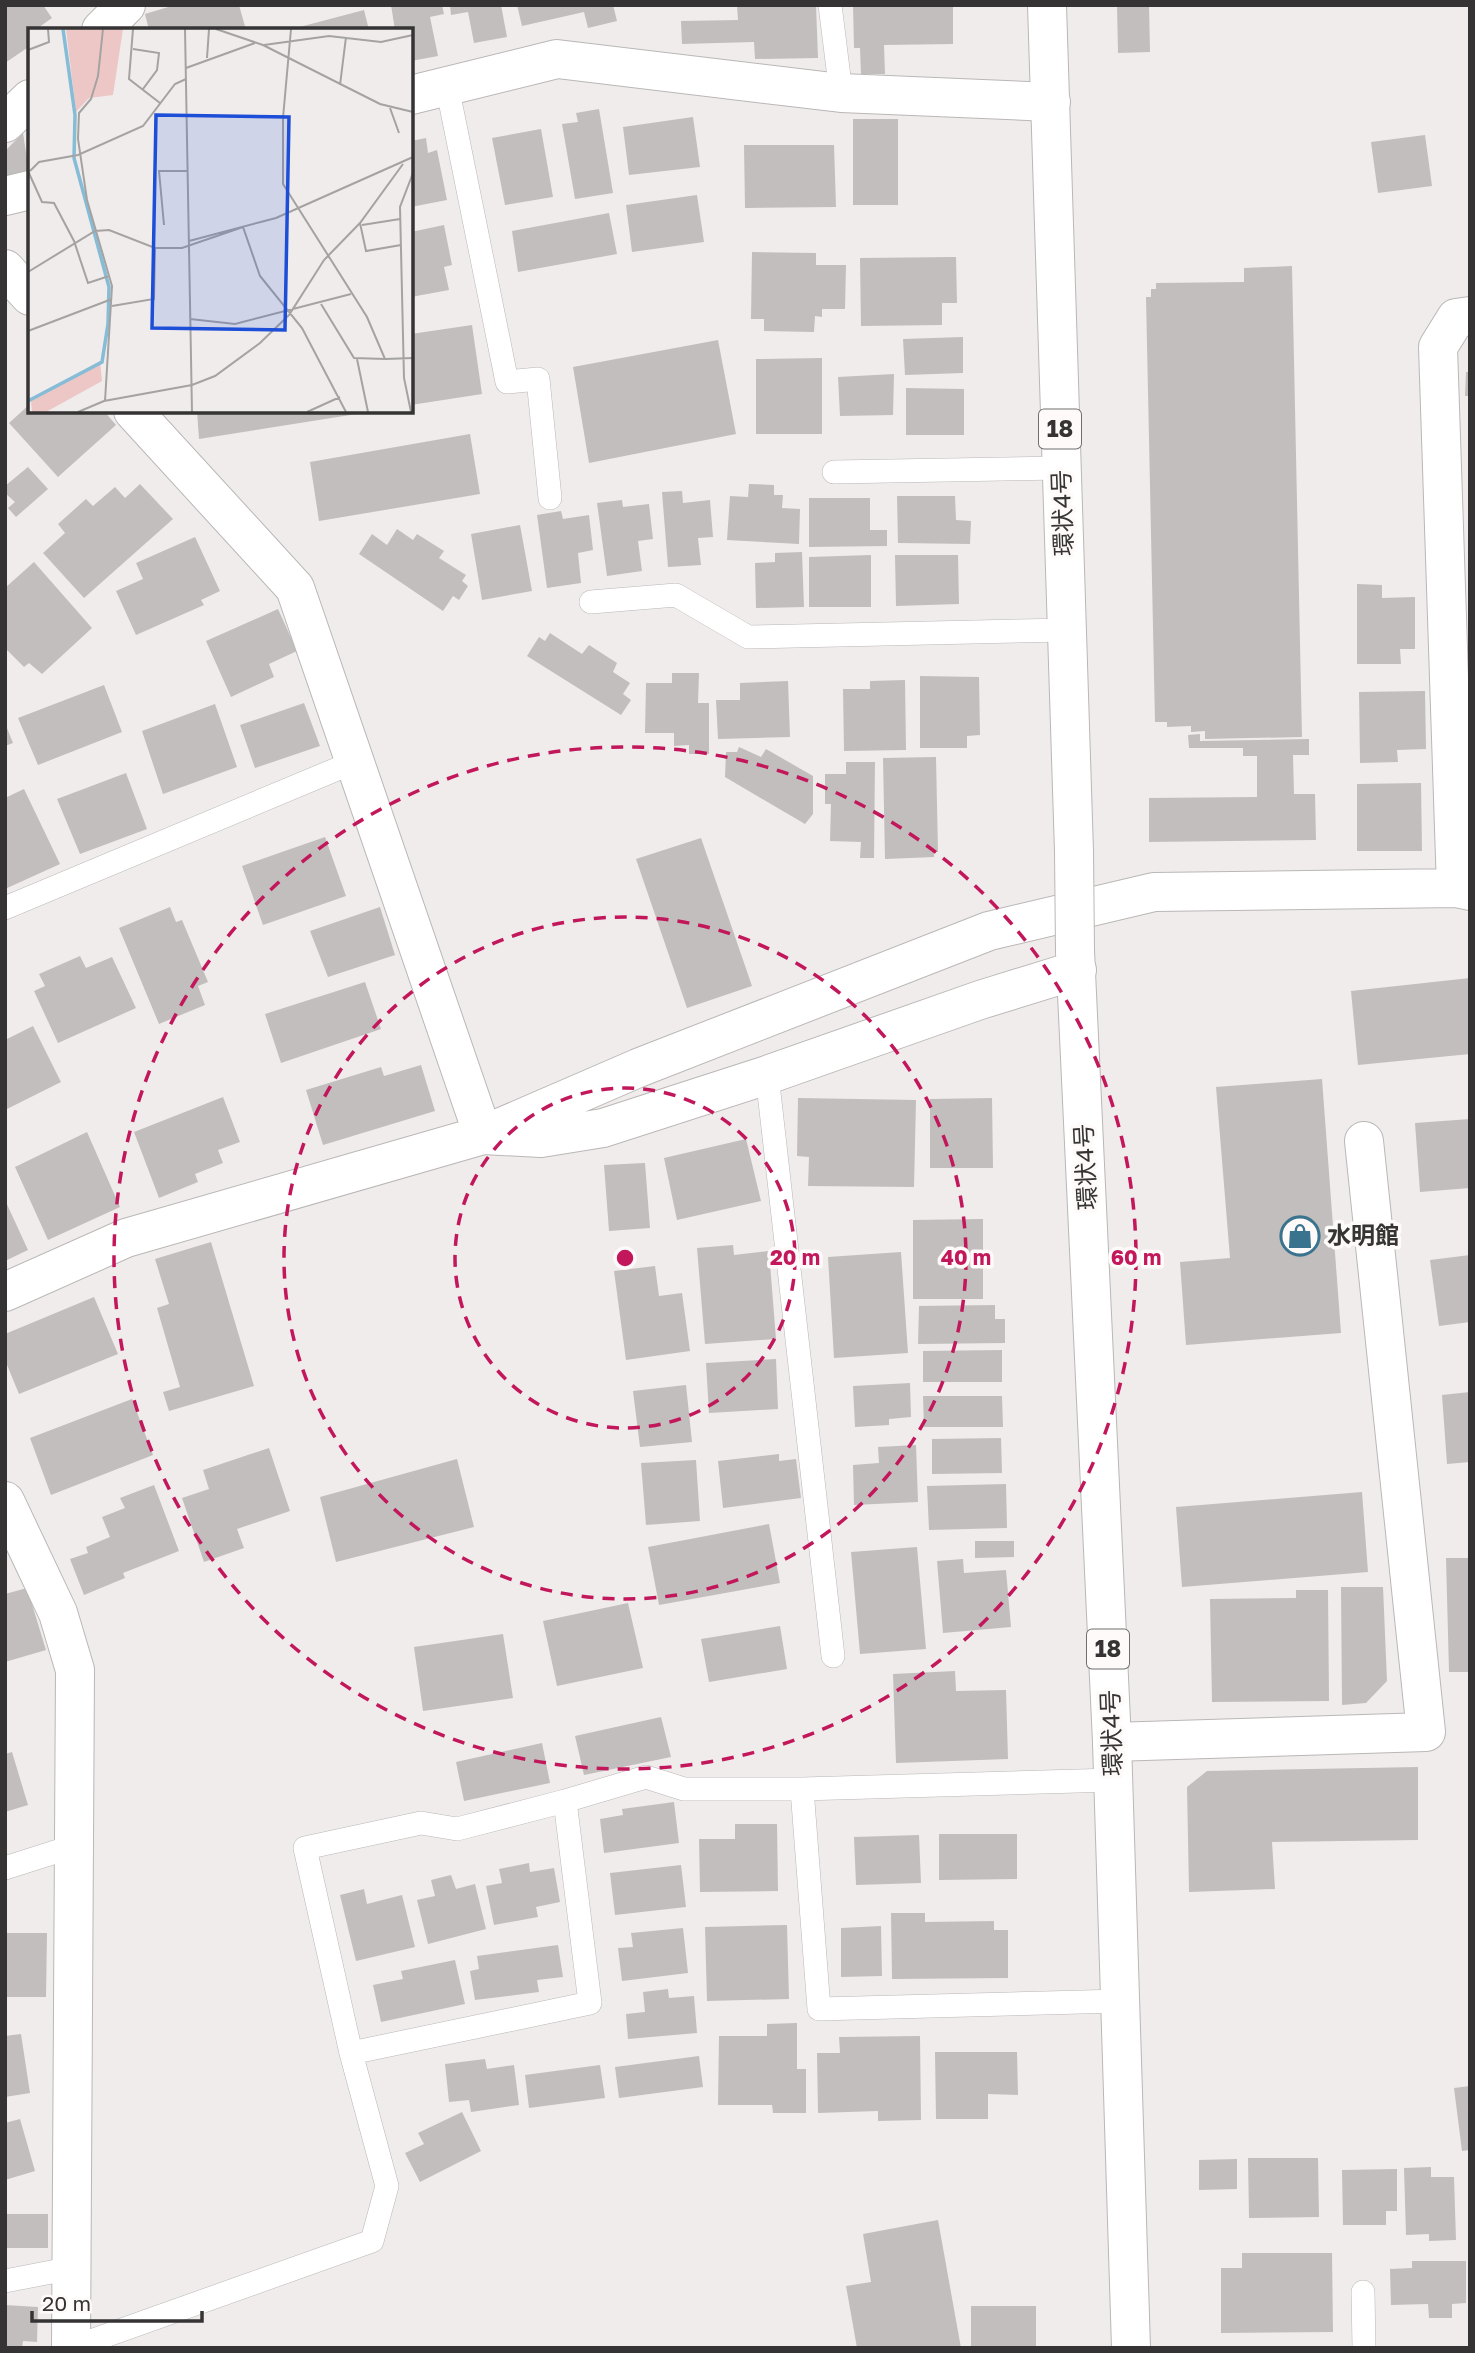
<svg xmlns="http://www.w3.org/2000/svg" width="1475" height="2353" viewBox="0 0 1475 2353" font-family="'Golos Text','Noto Sans JP',sans-serif">
<rect width="100%" height="100%" fill="#f0ecec"/>
<path fill="#c2bebe" d="M 5,5 L 43,5 L 52,18 L 35,30 L 30,30 L 30,46 L 5,63 Z
M 175,5 L 239,5 L 246,30 L 149,30 L 145,14 Z
M 391,5 L 442,5 L 444,14 L 430,17 L 438,56 L 411,61 L 411,30 L 395,30 Z
M 450,5 L 501,5 L 507,37 L 474,43 L 468,12 L 451,15 Z
M 517,5 L 613,5 L 617,21 L 588,28 L 584,12 L 522,26 Z
M 737,5 L 816,5 L 818,58 L 755,59 L 754,42 L 682,44 L 681,21 L 738,20 Z
M 853,5 L 953,5 L 953,44 L 884,45 L 885,74 L 861,74 L 860,48 L 854,48 Z
M 1117,5 L 1149,5 L 1150,52 L 1118,53 Z
M 364,10 L 369,30 L 292,30 L 292,29 Z
M 599,109 L 613,193 L 575,199 L 562,124 L 578,122 L 576,113 Z
M 693,117 L 700,167 L 629,175 L 623,127 Z
M 853,119 L 898,119 L 898,205 L 853,205 Z
M 541,129 L 553,197 L 505,205 L 492,138 Z
M 23,133 L 29,172 L 5,179 L 5,151 Z
M 1425,135 L 1432,186 L 1378,193 L 1371,142 Z
M 426,138 L 428,153 L 437,150 L 447,200 L 411,207 L 411,141 Z
M 744,145 L 834,145 L 836,207 L 745,208 Z
M 697,195 L 704,242 L 632,252 L 626,205 Z
M 609,213 L 617,254 L 518,272 L 512,231 Z
M 444,225 L 452,265 L 444,267 L 449,290 L 411,297 L 411,232 Z
M 752,252 L 816,253 L 816,265 L 846,265 L 845,309 L 822,309 L 822,317 L 815,316 L 814,332 L 764,331 L 764,319 L 751,319 Z
M 956,257 L 957,303 L 942,303 L 942,325 L 861,326 L 860,258 Z
M 1292,266 L 1302,737 L 1205,739 L 1205,731 L 1191,732 L 1191,726 L 1167,727 L 1167,722 L 1155,722 L 1146,297 L 1151,297 L 1151,289 L 1156,289 L 1156,283 L 1244,282 L 1244,268 Z
M 472,325 L 482,394 L 411,405 L 411,334 Z
M 963,337 L 963,373 L 905,375 L 903,339 Z
M 718,340 L 736,434 L 589,463 L 573,367 Z
M 822,358 L 822,434 L 756,434 L 756,359 Z
M 1466,372 L 1470,372 L 1470,396 L 1465,396 Z
M 894,374 L 893,415 L 840,416 L 838,377 Z
M 906,388 L 964,389 L 964,435 L 906,435 Z
M 30,404 L 30,411 L 104,411 L 116,425 L 58,477 L 9,423 Z
M 197,411 L 363,411 L 363,413 L 199,439 Z
M 470,434 L 480,494 L 319,521 L 310,462 Z
M 28,467 L 48,489 L 16,517 L 8,508 L 15,502 L 5,493 L 5,486 Z
M 140,484 L 173,519 L 84,598 L 43,553 L 65,533 L 58,524 L 86,499 L 93,506 L 115,487 L 125,498 Z
M 749,484 L 774,485 L 774,495 L 783,495 L 782,508 L 800,509 L 799,544 L 727,540 L 730,496 L 748,497 Z
M 682,491 L 683,503 L 710,500 L 713,537 L 698,538 L 701,565 L 668,567 L 662,492 Z
M 897,496 L 955,496 L 956,520 L 971,521 L 970,544 L 898,543 Z
M 809,498 L 870,498 L 870,530 L 887,530 L 887,546 L 809,547 Z
M 622,500 L 623,507 L 649,504 L 653,539 L 638,541 L 642,571 L 607,576 L 597,503 Z
M 561,511 L 563,519 L 589,515 L 593,550 L 578,553 L 581,583 L 547,588 L 537,515 Z
M 520,525 L 532,591 L 482,600 L 471,534 Z
M 397,529 L 413,540 L 417,534 L 444,551 L 439,558 L 466,575 L 462,581 L 468,586 L 459,600 L 453,596 L 443,611 L 359,554 L 372,534 L 387,545 Z
M 195,537 L 220,591 L 201,600 L 204,605 L 136,635 L 116,591 L 143,579 L 136,563 Z
M 802,552 L 804,607 L 756,608 L 755,563 L 775,562 L 775,553 Z
M 871,555 L 871,607 L 809,607 L 809,557 Z
M 895,555 L 958,555 L 959,604 L 896,606 Z
M 34,562 L 92,628 L 42,674 L 29,663 L 24,667 L 5,648 L 5,588 Z
M 1357,584 L 1382,585 L 1382,598 L 1415,597 L 1415,649 L 1400,649 L 1401,664 L 1357,664 Z
M 278,609 L 297,651 L 269,664 L 274,677 L 231,697 L 206,641 Z
M 550,633 L 582,654 L 589,645 L 617,663 L 613,672 L 630,683 L 623,694 L 631,700 L 621,715 L 527,656 L 539,637 L 545,641 Z
M 672,673 L 699,673 L 698,703 L 709,703 L 709,754 L 689,754 L 689,745 L 674,746 L 674,733 L 645,733 L 646,683 L 672,683 Z
M 920,676 L 979,677 L 980,735 L 967,736 L 967,748 L 920,748 Z
M 905,680 L 906,750 L 844,751 L 843,689 L 870,689 L 870,681 Z
M 788,681 L 790,737 L 718,739 L 716,700 L 740,700 L 740,683 Z
M 104,685 L 122,732 L 38,765 L 18,718 Z
M 1425,691 L 1426,749 L 1397,750 L 1398,762 L 1360,763 L 1359,692 Z
M 304,703 L 320,746 L 255,768 L 240,725 Z
M 215,704 L 237,767 L 163,794 L 142,731 Z
M 5,723 L 13,743 L 5,746 Z
M 1200,734 L 1200,741 L 1309,739 L 1309,755 L 1293,755 L 1294,794 L 1315,794 L 1316,840 L 1149,842 L 1149,798 L 1257,797 L 1257,756 L 1243,756 L 1243,748 L 1189,748 L 1188,735 Z
M 739,747 L 761,757 L 766,749 L 813,776 L 813,814 L 805,824 L 725,777 L 726,752 L 737,752 Z
M 936,757 L 938,852 L 934,852 L 934,857 L 885,859 L 883,758 Z
M 846,762 L 875,762 L 874,858 L 860,858 L 861,842 L 830,841 L 831,804 L 825,804 L 825,774 L 846,774 Z
M 126,773 L 147,829 L 80,854 L 57,799 Z
M 1421,783 L 1422,851 L 1357,851 L 1357,784 Z
M 24,789 L 60,864 L 5,889 L 5,798 Z
M 325,837 L 346,896 L 263,925 L 242,866 Z
M 701,838 L 752,986 L 687,1008 L 636,859 Z
M 170,907 L 176,922 L 182,920 L 208,982 L 198,986 L 205,1005 L 159,1024 L 119,928 Z
M 380,907 L 395,955 L 328,977 L 310,931 Z
M 80,956 L 86,968 L 112,957 L 136,1008 L 58,1043 L 34,991 L 45,986 L 39,974 Z
M 1470,978 L 1470,1054 L 1358,1065 L 1351,991 Z
M 365,982 L 381,1029 L 281,1063 L 265,1014 Z
M 33,1026 L 61,1082 L 5,1110 L 5,1040 Z
M 421,1065 L 435,1111 L 323,1145 L 306,1090 L 381,1067 L 384,1076 Z
M 1322,1079 L 1341,1333 L 1186,1345 L 1180,1262 L 1230,1258 L 1216,1087 Z
M 223,1097 L 240,1142 L 218,1150 L 223,1163 L 195,1174 L 198,1182 L 159,1198 L 134,1132 Z
M 798,1098 L 916,1100 L 914,1187 L 808,1186 L 809,1157 L 797,1156 Z
M 992,1098 L 993,1168 L 930,1168 L 930,1099 Z
M 1470,1119 L 1470,1188 L 1420,1192 L 1415,1123 Z
M 87,1132 L 120,1207 L 48,1240 L 15,1167 Z
M 746,1139 L 761,1201 L 677,1220 L 664,1158 Z
M 645,1163 L 650,1228 L 609,1231 L 604,1165 Z
M 5,1200 L 28,1250 L 5,1261 Z
M 983,1219 L 983,1299 L 913,1299 L 913,1220 Z
M 211,1242 L 254,1386 L 169,1411 L 163,1392 L 180,1387 L 157,1308 L 169,1304 L 155,1259 Z
M 733,1245 L 734,1255 L 769,1251 L 776,1339 L 705,1344 L 697,1248 Z
M 901,1252 L 908,1353 L 834,1358 L 828,1257 Z
M 1470,1255 L 1470,1322 L 1439,1326 L 1430,1260 Z
M 655,1266 L 659,1296 L 682,1293 L 690,1351 L 626,1360 L 614,1271 Z
M 94,1297 L 118,1354 L 19,1394 L 5,1360 L 5,1334 Z
M 995,1305 L 995,1319 L 1005,1319 L 1005,1343 L 918,1344 L 919,1306 Z
M 1002,1350 L 1002,1382 L 923,1382 L 923,1351 Z
M 776,1359 L 778,1409 L 709,1413 L 706,1363 Z
M 910,1383 L 911,1417 L 889,1419 L 889,1425 L 855,1427 L 853,1386 Z
M 686,1385 L 692,1442 L 640,1447 L 633,1391 Z
M 1470,1392 L 1470,1462 L 1447,1464 L 1442,1395 Z
M 923,1396 L 1002,1396 L 1003,1427 L 924,1427 Z
M 132,1399 L 153,1455 L 51,1495 L 30,1438 Z
M 1001,1438 L 1002,1473 L 932,1474 L 932,1439 Z
M 916,1445 L 918,1502 L 854,1505 L 853,1465 L 879,1463 L 878,1447 Z
M 269,1448 L 290,1511 L 237,1529 L 244,1548 L 204,1562 L 182,1498 L 209,1489 L 203,1470 Z
M 779,1454 L 779,1461 L 796,1459 L 801,1498 L 723,1508 L 718,1461 Z
M 457,1459 L 474,1527 L 336,1562 L 320,1497 Z
M 696,1460 L 700,1521 L 646,1525 L 641,1463 Z
M 1006,1484 L 1007,1528 L 929,1530 L 927,1486 Z
M 154,1485 L 179,1551 L 123,1573 L 125,1578 L 84,1595 L 70,1559 L 88,1553 L 86,1547 L 110,1537 L 102,1517 L 125,1508 L 120,1498 Z
M 1362,1492 L 1368,1572 L 1182,1587 L 1176,1507 Z
M 769,1524 L 780,1583 L 659,1605 L 648,1547 Z
M 975,1541 L 1014,1541 L 1014,1557 L 975,1558 Z
M 917,1547 L 926,1649 L 860,1654 L 851,1552 Z
M 1446,1558 L 1470,1558 L 1470,1672 L 1449,1672 Z
M 963,1559 L 964,1573 L 1006,1570 L 1011,1627 L 943,1633 L 937,1561 Z
M 1341,1587 L 1383,1587 L 1387,1681 L 1366,1703 L 1342,1705 Z
M 27,1588 L 46,1650 L 5,1662 L 5,1594 Z
M 1296,1590 L 1328,1590 L 1329,1701 L 1212,1702 L 1210,1599 L 1296,1598 Z
M 628,1603 L 643,1668 L 557,1686 L 543,1621 Z
M 780,1626 L 787,1669 L 709,1682 L 701,1639 Z
M 503,1634 L 513,1698 L 423,1711 L 414,1647 Z
M 955,1671 L 956,1691 L 1006,1690 L 1008,1759 L 896,1763 L 893,1674 Z
M 661,1717 L 671,1757 L 584,1775 L 575,1736 Z
M 542,1743 L 550,1783 L 464,1801 L 456,1762 Z
M 12,1752 L 28,1805 L 5,1812 L 5,1754 Z
M 1418,1767 L 1418,1840 L 1272,1842 L 1275,1889 L 1189,1892 L 1187,1787 L 1207,1771 Z
M 674,1802 L 679,1843 L 604,1853 L 600,1819 L 623,1815 L 622,1809 Z
M 735,1824 L 777,1824 L 778,1891 L 700,1892 L 699,1839 L 735,1839 Z
M 939,1834 L 1017,1834 L 1017,1879 L 939,1880 Z
M 919,1835 L 921,1883 L 856,1885 L 854,1837 Z
M 529,1863 L 530,1872 L 554,1868 L 560,1902 L 536,1907 L 538,1917 L 494,1925 L 486,1886 L 502,1883 L 499,1869 Z
M 681,1865 L 686,1907 L 615,1915 L 610,1873 Z
M 451,1875 L 456,1889 L 475,1884 L 486,1929 L 428,1944 L 417,1900 L 435,1896 L 431,1880 Z
M 364,1889 L 367,1904 L 402,1895 L 415,1947 L 356,1961 L 340,1895 Z
M 891,1913 L 925,1913 L 925,1922 L 994,1921 L 994,1930 L 1008,1930 L 1008,1978 L 892,1979 Z
M 787,1925 L 789,1999 L 707,2001 L 705,1927 Z
M 881,1926 L 882,1976 L 841,1977 L 841,1928 Z
M 683,1928 L 688,1973 L 622,1981 L 618,1948 L 633,1947 L 631,1933 Z
M 5,1933 L 47,1933 L 46,1997 L 5,1997 Z
M 558,1945 L 563,1977 L 537,1980 L 539,1992 L 475,2000 L 470,1971 L 479,1969 L 477,1956 Z
M 455,1960 L 465,2004 L 381,2022 L 373,1985 L 403,1979 L 401,1971 Z
M 668,1989 L 669,1998 L 694,1996 L 697,2033 L 628,2039 L 626,2014 L 645,2012 L 643,1992 Z
M 797,2023 L 797,2069 L 806,2069 L 806,2113 L 773,2113 L 772,2105 L 718,2105 L 719,2036 L 767,2036 L 767,2024 Z
M 21,2034 L 30,2093 L 5,2097 L 5,2036 Z
M 920,2036 L 921,2120 L 878,2121 L 878,2111 L 818,2113 L 817,2053 L 840,2053 L 839,2037 Z
M 935,2052 L 1017,2052 L 1018,2095 L 988,2094 L 988,2119 L 936,2119 Z
M 699,2056 L 703,2087 L 619,2098 L 615,2067 Z
M 485,2059 L 487,2069 L 514,2065 L 519,2105 L 471,2112 L 469,2100 L 449,2102 L 445,2064 Z
M 600,2065 L 605,2098 L 529,2108 L 525,2075 Z
M 1470,2086 L 1470,2150 L 1462,2151 L 1454,2088 Z
M 462,2112 L 481,2151 L 420,2182 L 405,2153 L 424,2144 L 418,2133 Z
M 20,2119 L 35,2171 L 5,2180 L 5,2123 Z
M 1248,2158 L 1318,2158 L 1319,2217 L 1249,2218 Z
M 1237,2159 L 1237,2189 L 1199,2190 L 1199,2160 Z
M 1431,2167 L 1431,2177 L 1454,2177 L 1456,2240 L 1429,2241 L 1429,2234 L 1406,2235 L 1404,2168 Z
M 1397,2169 L 1397,2211 L 1386,2211 L 1386,2225 L 1343,2225 L 1342,2170 Z
M 5,2214 L 48,2214 L 48,2248 L 5,2248 Z
M 938,2220 L 961,2348 L 857,2348 L 846,2286 L 871,2282 L 863,2234 Z
M 1242,2253 L 1332,2253 L 1333,2332 L 1221,2333 L 1221,2268 L 1242,2268 Z
M 1412,2261 L 1466,2261 L 1466,2303 L 1452,2304 L 1452,2318 L 1429,2318 L 1428,2304 L 1391,2305 L 1390,2269 L 1412,2268 Z
M 5,2305 L 38,2307 L 37,2342 L 23,2341 L 22,2348 L 5,2348 Z
M 971,2306 L 1036,2306 L 1036,2348 L 971,2348 Z"/>
<g fill="none" stroke-linecap="round" stroke-linejoin="round">
<g stroke="#bab7b6" stroke-width="24">
<path id="lane" d="M 830,5 L 841,93
M 447,86 L 507,382 L 538,379 L 550,498
M 834,472 L 1062,468
M 591,602 L 676,595 L 748,637 L 1067,630
M 5,908 L 354,762
M 767,1075 L 833,1656
M 802,1789 L 819,2009 L 1120,2001
M 5,1868 L 74,1846
M 351,2053 L 590,2003 L 565,1801
M 5,2281 L 72,2268
M 1363,2292 L 1364,2348
M 71,2348 L 372,2241 L 387,2186 L 351,2053 L 305,1848 L 421,1823 L 457,1829 L 565,1801 L 646,1777 L 684,1789 L 802,1789 L 1114,1780"/>
</g>
<g stroke="#bab7b6" stroke-width="40">
<path id="street" d="M 101,30 L 126,5
M 411,95 L 557,59 L 841,93 L 1051,102
M 5,123 L 30,99
M 5,196 L 30,190
M 5,269 L 30,296
M 133,411 L 295,588 L 483,1135 L 638,1068 L 989,931 L 1154,892 L 1456,888 L 1470,891
M 1456,888 L 1438,347 L 1456,318 L 1470,316
M 5,1292 L 126,1238 L 483,1135 L 541,1138 L 603,1128 L 767,1075 L 980,1000 L 1077,970
M 5,1501 L 58,1613 L 75,1670 L 71,2348
M 1112,1742 L 1426,1732 L 1364,1141"/>
</g>
<g stroke="#bab7b6" stroke-width="40">
<path id="primary" d="M 1047,5 L 1074,852
M 1075,951 L 1112,1742 L 1131,2348"/>
</g>
<use href="#lane" stroke="#fff" stroke-width="23"/>
<use href="#street" stroke="#fff" stroke-width="38"/>
<use href="#primary" stroke="#fff" stroke-width="38"/>
<g stroke="#bab7b6" stroke-width="40" stroke-linecap="butt">
<path id="primary-bridge" d="M 1074,852 L 1075,951"/>
</g>
<use href="#primary-bridge" stroke="#fff" stroke-width="38"/>
</g>
<g fill="none" stroke="#c2185b" stroke-width="3.5" stroke-dasharray="12 9">
<circle cx="625" cy="1258" r="170"/>
<circle cx="625" cy="1258" r="341"/>
<circle cx="625" cy="1258" r="511"/>
</g>
<defs>
<g id="shop-ring" transform="scale(2.0125)"><circle r="9.5" fill="#fefaf9" stroke="#3a738d" stroke-width="1.5"/><path d="M-5-2.5h2.3a2.7 3.5 0 0 1 5.4 0H5L5.5 6h-11ZM-1.5-2.5h3a1.5 2.3 0 0 0-3 0Z" fill="#3a738d"/></g>
</defs>
<g fill-rule="evenodd">
<use href="#shop-ring" x="1300" y="1236"/>
</g>
<g text-anchor="middle" stroke-width="7" stroke-linejoin="round" paint-order="stroke">
<g fill="#fefaf9" stroke="#716f6e" stroke-width="2">
<rect x="1039" y="409.5" width="42" height="39" rx="5"/>
<rect x="1087" y="1629.5" width="42" height="39" rx="5"/>
</g>
<g font-size="23" font-weight="bold" fill="#353333">
<text x="1060" y="437">18</text>
<text x="1108" y="1657">18</text>
</g>
<g font-size="24" fill="#353333" stroke="#fefaf9">
<text transform="translate(1063 513) rotate(-92)" y="8">環状4号</text>
<text transform="translate(1086 1167) rotate(-93)" y="8">環状4号</text>
<text transform="translate(1112 1733) rotate(-92)" y="8">環状4号</text>
</g>
<g font-size="24" font-weight="bold" fill="#353333" stroke="#fefaf9" text-anchor="start">
<text x="1327" y="1244">水明館</text>
</g>
</g>
<g transform="translate(28 28)">
<rect width="385" height="385" fill="#f0ecec"/>
<path d="M 38,1 L 95,1 L 85,67 L 61,70 L 48,84 ZM 72,333 L 74,353 L 18,384 L 4,384 L 3,373 Z" fill="#edc7c6"/>
<path fill="none" stroke="#86bcd6" stroke-width="3.5" d="M 0,373 L 74,334 L 80,296 L 81,259 L 46,130 L 47,87 L 35,1"/>
<path fill="none" stroke="#a5a2a2" stroke-width="2" d="M 75,1 L 70,48 L 63,71 L 51,85 L 50,111 L 59,172 L 84,258 L 77,373M 105,1 L 101,51 L 132,75M 157,1 L 164,384M 188,1 L 235,17 L 352,76 L 385,84M 263,1 L 255,90 L 255,156 L 339,289 L 357,331 L 326,330 L 293,276M 236,17 L 301,8 L 353,14 L 385,7M 105,21 L 131,25 L 129,42 L 115,61M 0,22 L 21,14 L 20,1M 179,30 L 181,1M 158,40 L 227,15M 312,57 L 318,9M 362,80 L 371,105M 0,143 L 14,174 L 26,175 L 46,213 L 60,255 L 81,248M 2,143 L 11,134 L 50,127 L 115,98 L 147,56 L 158,51M 332,195 L 338,223 L 373,217M 136,197 L 131,143 L 159,143M 334,197 L 372,191M 161,213 L 248,190 L 385,129M 0,244 L 67,203 L 81,202 L 127,220 L 154,220 L 215,199 L 232,248 L 274,300 L 318,384M 84,278 L 126,271 L 127,220M 162,291 L 207,296 L 323,266M 0,303 L 84,271M 329,331 L 340,384M 357,331 L 385,330M 50,384 L 76,373 L 164,357 L 187,348 L 232,315 L 261,287 L 296,232 L 332,195 L 375,136M 279,384 L 312,369M 383,384 L 376,350 L 372,179 L 385,145"/>
<path fill="#1d4ed8" fill-opacity="0.15" stroke="#1d4ed8" stroke-width="3.5" d="M 128,87 L 261,89 L 257,302 L 124,300 Z"/>
<rect width="385" height="385" fill="none" stroke="#353333" stroke-width="3.5"/>
</g>
<circle cx="625" cy="1258" r="10" fill="#c2185b" stroke="#fefaf9" stroke-width="3.5"/>
<g font-size="21" text-anchor="middle" font-weight="bold" fill="#c2185b" stroke="#fefaf9" stroke-width="7" stroke-linejoin="round" paint-order="stroke">
<text x="795" y="1265">20 m</text>
<text x="966" y="1265">40 m</text>
<text x="1136" y="1265">60 m</text>
</g>
<rect width="1475" height="2353" fill="none" stroke="#353333" stroke-width="14"/>
<path d="M32 2311v10h170v-10" fill="none" stroke="#353333" stroke-width="3.5"/>
<text x="42" y="2311" font-size="21" fill="#353333" stroke="#fefaf9" stroke-width="5" paint-order="stroke">20 m</text>
</svg>
